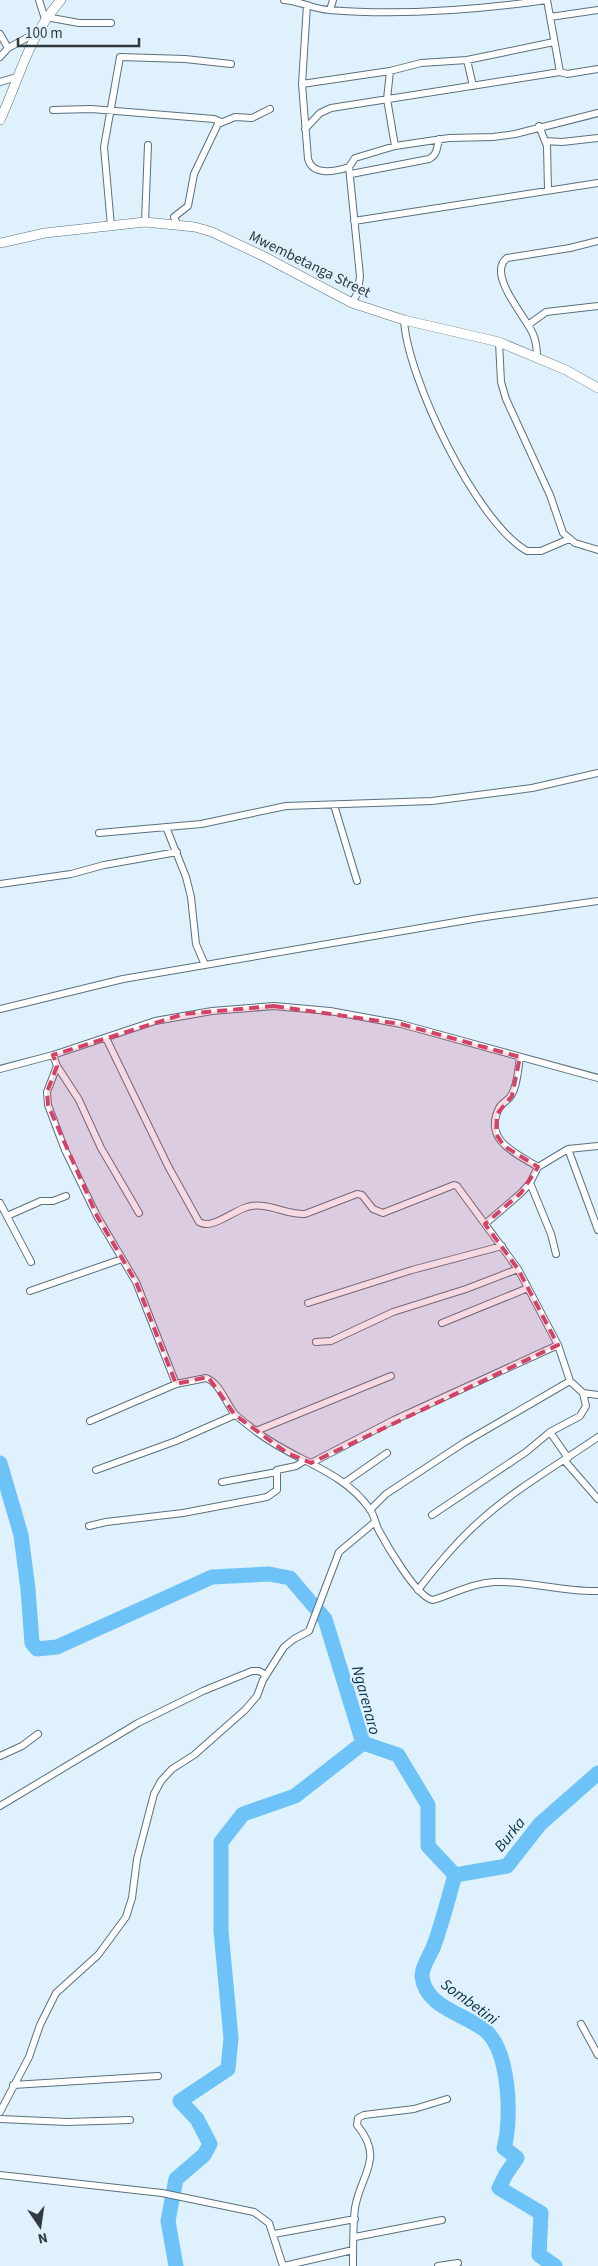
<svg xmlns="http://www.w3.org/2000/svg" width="598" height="2266" viewBox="0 0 598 2266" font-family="'Source Sans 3',sans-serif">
<rect width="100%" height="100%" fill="#def1fd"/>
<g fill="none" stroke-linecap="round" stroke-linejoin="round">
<path stroke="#6dc3f7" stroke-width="15" d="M 0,1463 L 21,1535 L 28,1589 L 32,1643 L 37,1649 L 57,1647 L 212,1577 L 269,1574 L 290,1578 L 325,1619 L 363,1743 L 295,1796 L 243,1814 L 221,1842 L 221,1931 L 231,2038 L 228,2069 L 180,2101 L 197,2119 L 210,2144 L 204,2155 L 176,2179 L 168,2221 L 176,2266
M 363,1743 L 398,1755 L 428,1805 L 428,1846 L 455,1875 L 507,1866 L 540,1824 L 598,1773
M 455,1875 C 448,1899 442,1924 433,1948 C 429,1957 422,1966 422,1976 C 425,2008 466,2014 486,2031 C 510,2053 512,2120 504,2148 L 517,2158 L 506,2174 L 499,2188 L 541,2213 L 539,2255 L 555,2266"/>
<g stroke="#5b707d" stroke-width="8">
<path id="street" d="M 39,0 L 45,19
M 284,0 C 300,1 313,9 329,10 C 401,16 476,10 547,0
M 547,0 L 560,72 L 567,74 L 598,69
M 307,5 L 302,84 L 308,159 C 313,177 337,171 349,167
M 330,10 L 333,0
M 46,17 L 79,23 L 111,23
M 550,17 L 598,10
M 0,34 L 8,48 L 0,57
M 8,48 L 36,33
M 467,60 L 473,86
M 390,71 L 387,99 L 395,146
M 0,82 L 17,77
M 302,84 L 390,71 L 421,63 L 467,60 L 554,42
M 53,110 L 91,109 L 214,119 L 221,122
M 539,126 L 547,146 L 548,190
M 305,129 L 320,113 L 331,108 L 560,72
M 545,141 L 562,142 L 598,138
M 351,174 L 429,159 C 437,155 437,148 439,139
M 354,221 L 598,183
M 145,222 L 148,145
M 177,224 L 174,217 L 188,206 L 194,174 L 218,124 L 235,117 L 252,118 L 270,109
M 111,226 L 104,147 L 120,57 L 185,59 L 231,64
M 352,303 L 358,292 L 360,276 L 349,167 L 355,158 L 395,146 L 449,138 L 493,137 L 515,134 L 598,113
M 404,320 C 407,377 476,522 527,551 L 541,551 L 569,539
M 528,325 L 546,312 L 598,306
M 499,342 L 501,382 L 506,399 L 550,495 L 563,533 L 575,543 L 598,550
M 537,357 C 537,349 536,341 533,334 C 526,317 486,274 507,258 L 570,248 L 598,241
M 334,805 L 357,881
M 166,827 L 186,877 L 191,897 L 196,944 L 205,965
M 99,833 L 201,824 L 286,806 L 432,801 L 532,788 L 598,773
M 0,884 L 71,874 L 104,865 L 177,852
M 0,1009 L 123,979 L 479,918 L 598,901
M 106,1038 L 168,1166 L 199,1222 C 212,1230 233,1211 247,1207 C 266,1201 286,1215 305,1214 L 357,1194 L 362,1195 L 373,1209 L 383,1213 L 454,1185 L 457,1186 L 518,1269 L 558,1345 L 570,1381 L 583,1393 L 598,1395
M 53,1055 L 57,1066 L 47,1092 L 48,1105 L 65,1150 L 97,1216 L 136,1282 L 176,1384
M 520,1057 C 518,1069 518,1083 512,1094 C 509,1101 502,1102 499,1108 C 483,1141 516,1153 538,1167
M 57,1066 L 79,1100 L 101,1148 L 139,1213
M 0,1069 L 53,1055 L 155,1021 L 212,1011 L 274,1006 L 330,1011 L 401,1024 L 598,1078
M 568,1149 L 598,1230
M 530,1183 L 551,1234 L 556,1254
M 0,1203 L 31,1262
M 7,1216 L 41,1201 L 53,1201 L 66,1196
M 485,1224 L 521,1193 L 530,1183 L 538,1167 L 568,1149 L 598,1146
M 30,1291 L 122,1259
M 308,1303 L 412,1270 L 502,1246
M 442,1323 L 528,1288
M 316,1342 L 331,1341 L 393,1312 L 466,1289 L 518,1269
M 90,1421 L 176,1384 L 206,1378 C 219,1382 226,1403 234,1413 C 240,1420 250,1426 257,1432 C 293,1460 342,1470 369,1508 C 374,1514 375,1522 378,1529 C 386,1544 417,1598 433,1600 C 453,1594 473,1583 495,1582 C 530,1581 563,1592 598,1591
M 256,1431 L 391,1376
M 550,1432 L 568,1458
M 564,1460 L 598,1499
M 311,1463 L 394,1420 L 558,1345
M 96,1470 L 176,1441 L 235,1415
M 222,1482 L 277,1472
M 344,1483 L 387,1453
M 370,1510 L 386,1494 L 465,1442 L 570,1381
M 432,1515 L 526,1452 L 550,1432 L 580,1416 L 586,1406 L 583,1393
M 89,1526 L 106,1522 L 183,1513 L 267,1497 L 277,1490 L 277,1470 L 296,1466 L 304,1461
M 418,1590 C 437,1565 458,1540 482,1519 C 517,1488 559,1464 598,1437
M 0,1756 L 22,1746 L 38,1734
M 0,1806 L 138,1723 L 203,1691 L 252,1671 L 259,1671 L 266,1675
M 581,2024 L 598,2055
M 13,2085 L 158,2076
M 0,2112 L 29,2057 L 40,2025 L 56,1993 L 98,1955 L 126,1917 L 132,1898 L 137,1859 L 154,1794 L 161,1781 L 172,1769 L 194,1755 L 245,1710 L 257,1696 L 263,1680 L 284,1647 L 294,1639 L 309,1631 L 339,1552 L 375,1522
M 0,2119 L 67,2122 L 130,2120
M 0,2175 L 162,2193 L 254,2212 L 269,2223 L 283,2266
M 274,2234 L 355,2219
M 355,2237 L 442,2220
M 284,2266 L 353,2250
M 353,2266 C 353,2250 353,2223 355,2208 C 361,2173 385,2159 357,2125 L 358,2118 L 364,2115 L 414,2109 L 447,2099
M 438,2266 L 458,2263"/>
</g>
<g stroke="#5b707d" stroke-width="10">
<path id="secondary" d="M 0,120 C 21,75 27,39 61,0
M 0,243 L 45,233 L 145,222 L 195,227 L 212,232 L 263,256 L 352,303 L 404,320 L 499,342 L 566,370 L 598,388"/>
</g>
<use href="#street" stroke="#fff" stroke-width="6"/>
<use href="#secondary" stroke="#fff" stroke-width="9"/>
</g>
<path fill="#d24367" fill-opacity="0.2" stroke="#d24367" stroke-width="4" stroke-dasharray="10 6" stroke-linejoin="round" d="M 274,1006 L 401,1024 L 520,1057 L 512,1096 L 497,1114 L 496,1134 L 504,1146 L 538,1167 L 521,1193 L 485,1224 L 518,1269 L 558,1345 L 311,1463 L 287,1453 L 235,1415 L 208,1377 L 176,1384 L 136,1282 L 97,1216 L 48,1105 L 47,1092 L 57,1066 L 53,1055 L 184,1014 Z"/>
<g text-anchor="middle" stroke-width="4" stroke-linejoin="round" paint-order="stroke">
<g font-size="15" fill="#313a40" stroke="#def1fd">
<text transform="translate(310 264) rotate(26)" y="5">Mwembetanga Street</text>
</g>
<g font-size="16" font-style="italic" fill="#083045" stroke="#def1fd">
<text transform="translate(367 1700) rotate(75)" y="6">Ngarenaro</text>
<text transform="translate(509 1834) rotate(-51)" y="6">Burka</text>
<text transform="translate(470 2001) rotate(36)" y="6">Sombetini</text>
</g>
</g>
<g transform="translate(40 2226) rotate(167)" stroke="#def1fd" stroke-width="4" paint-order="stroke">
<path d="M0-4L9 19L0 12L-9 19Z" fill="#313a40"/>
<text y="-8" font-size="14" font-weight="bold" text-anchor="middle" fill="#313a40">N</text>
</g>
<path d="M18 38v8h121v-8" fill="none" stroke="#313a40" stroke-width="2.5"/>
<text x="25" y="38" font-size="15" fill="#313a40" stroke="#def1fd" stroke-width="4" paint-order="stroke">100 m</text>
</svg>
